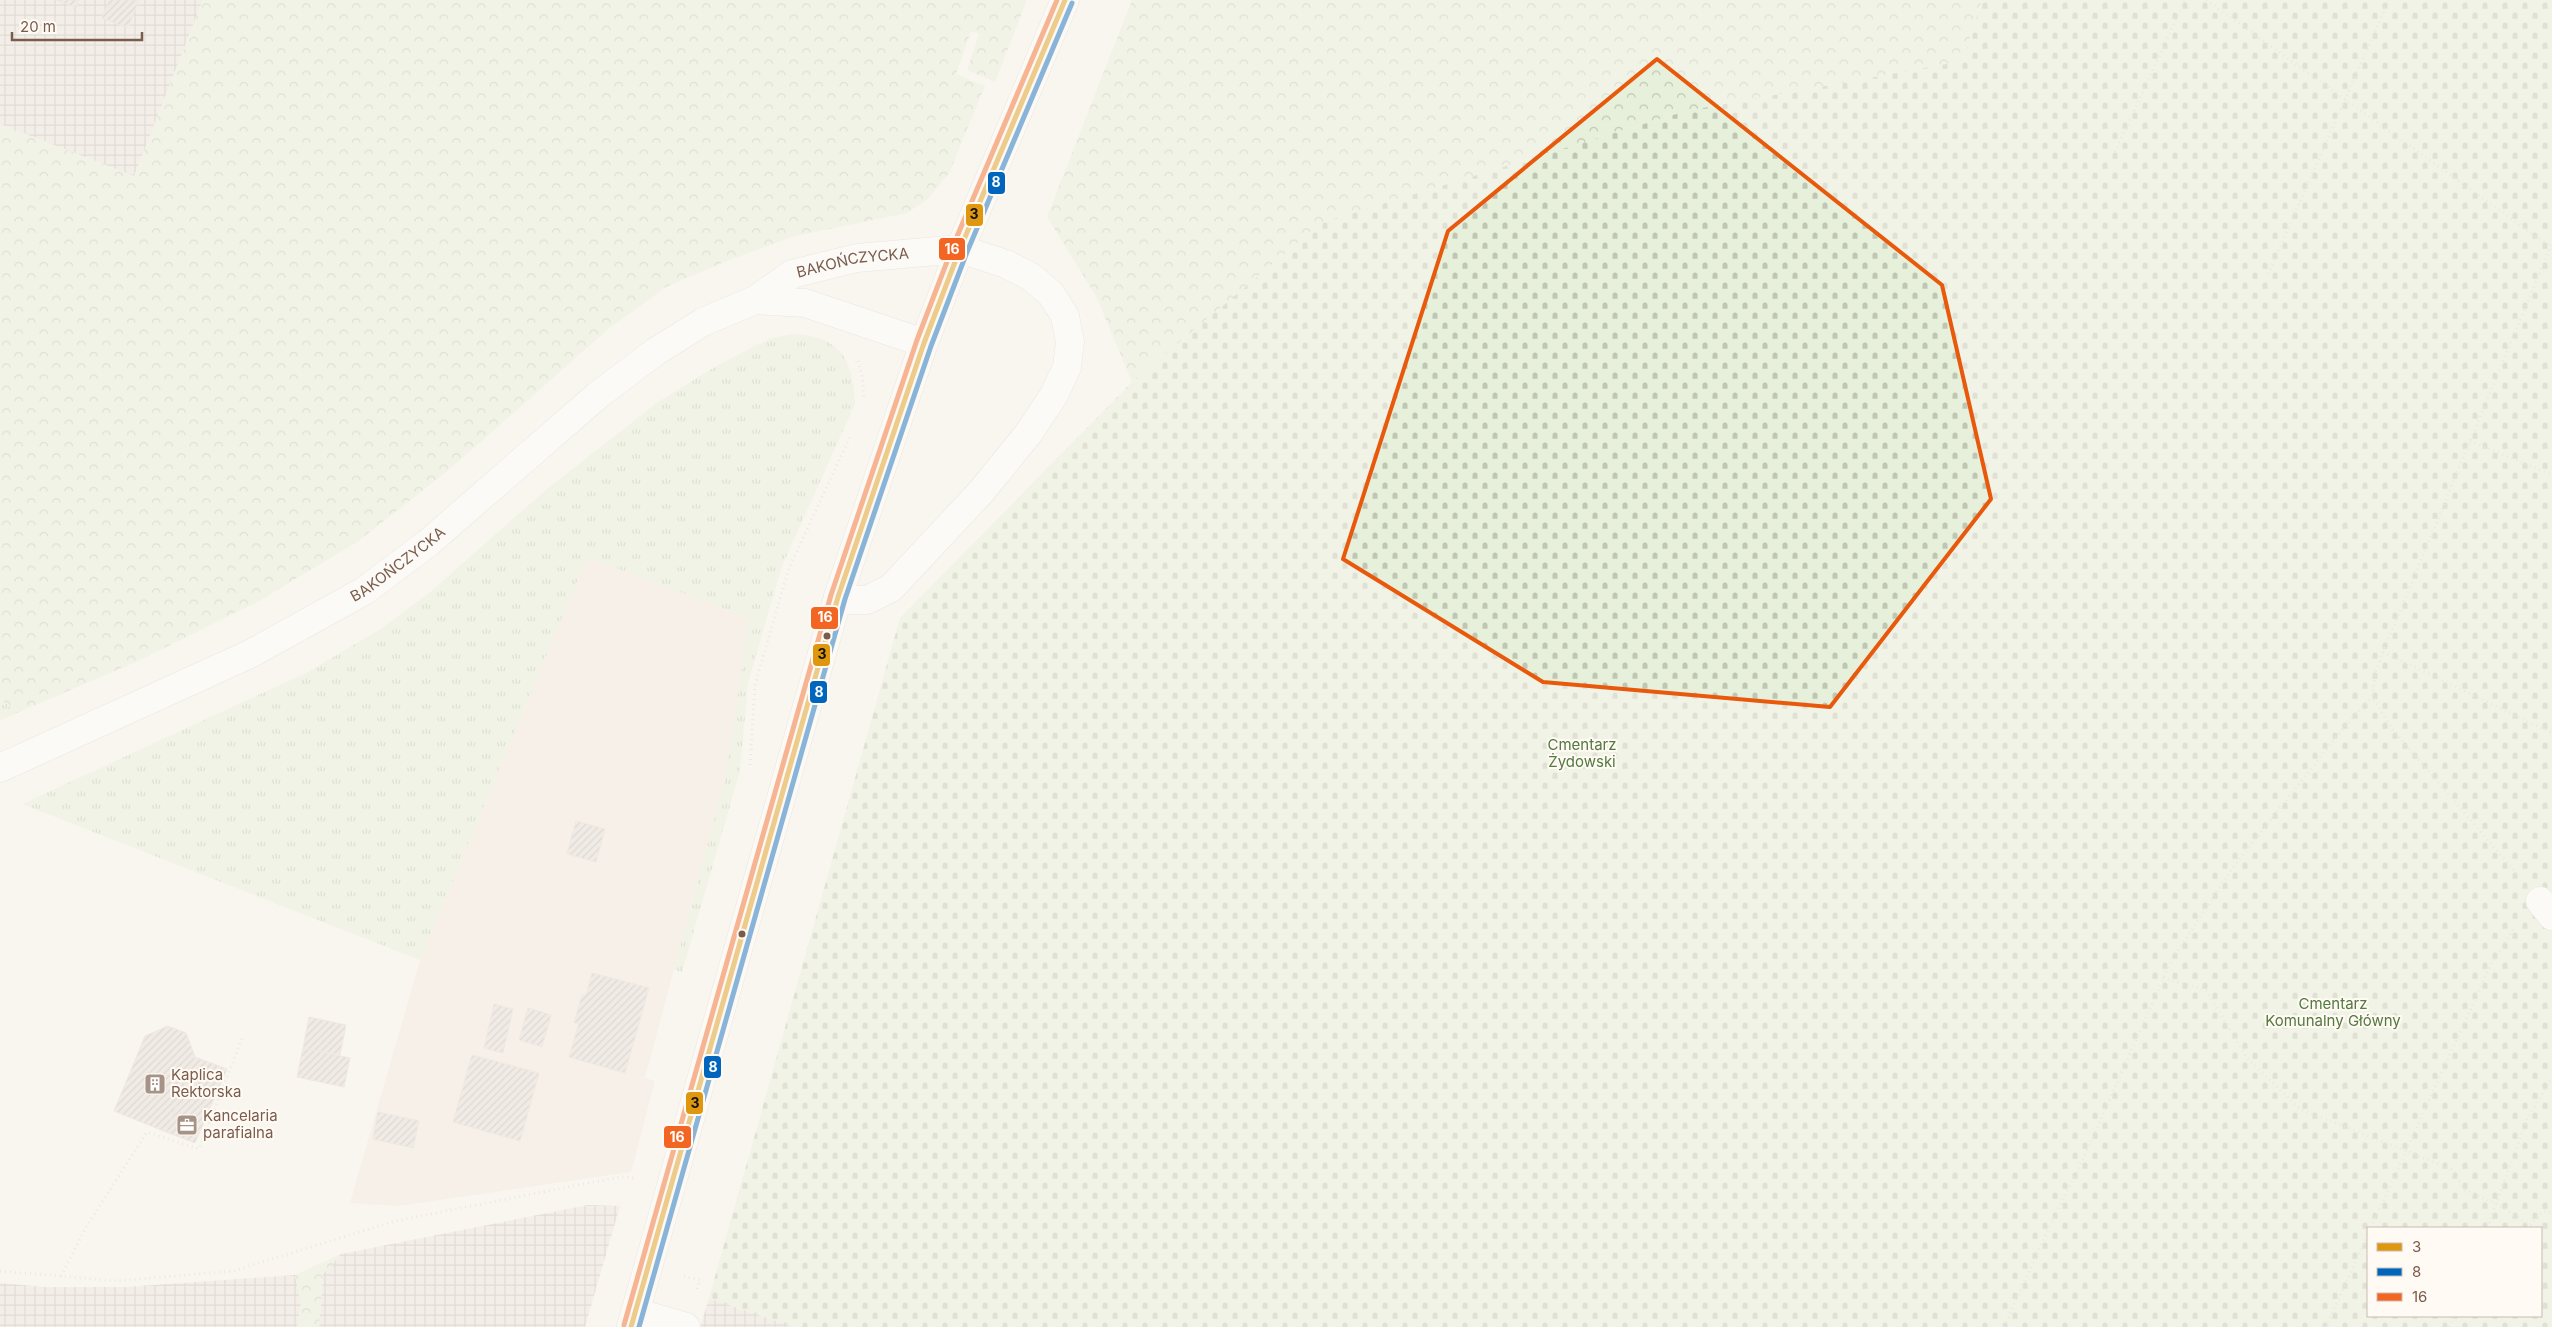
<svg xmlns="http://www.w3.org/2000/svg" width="2552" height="1327" viewBox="0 0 2552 1327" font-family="Inter,sans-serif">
<defs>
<pattern id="industrial-grid" width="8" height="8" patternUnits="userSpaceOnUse" patternTransform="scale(1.25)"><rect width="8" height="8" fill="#ede5e0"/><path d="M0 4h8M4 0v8" fill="none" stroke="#c5bdb8"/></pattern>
<pattern id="grass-tufts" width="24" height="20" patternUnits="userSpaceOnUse" patternTransform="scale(1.25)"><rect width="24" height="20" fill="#e7f0db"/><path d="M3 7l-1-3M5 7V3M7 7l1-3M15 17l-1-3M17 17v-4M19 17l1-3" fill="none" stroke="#c0c6b4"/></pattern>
<pattern id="forest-crowns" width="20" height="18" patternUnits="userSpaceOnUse" patternTransform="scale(1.25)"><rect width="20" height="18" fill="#e7f0db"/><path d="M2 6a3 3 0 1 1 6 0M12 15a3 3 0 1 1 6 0" fill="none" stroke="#c0c6b4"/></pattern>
<pattern id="cemetery-stones" width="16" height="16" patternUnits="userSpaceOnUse" patternTransform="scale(1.25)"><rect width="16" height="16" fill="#e7f0db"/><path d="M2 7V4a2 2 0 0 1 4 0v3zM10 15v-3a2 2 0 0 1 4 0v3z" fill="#c0c6b4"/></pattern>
<pattern id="building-hatch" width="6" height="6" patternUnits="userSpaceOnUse" patternTransform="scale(1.25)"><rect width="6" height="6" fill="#e6ded7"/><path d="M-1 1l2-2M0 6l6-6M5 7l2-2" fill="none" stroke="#bfb7b1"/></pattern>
</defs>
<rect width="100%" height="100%" fill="#f9f5f0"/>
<path fill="#f2e8de" d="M 587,557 L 749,618 L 726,775 L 645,1078 L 655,1081 L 631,1172 L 398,1206 L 350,1203 L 420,960 Z"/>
<path fill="url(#industrial-grid)" d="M 0,0 L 203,0 L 134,177 L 0,124 Z
M 588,1205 L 620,1206 L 585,1327 L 319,1327 L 323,1274 L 341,1254 Z
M 295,1275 L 301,1303 L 297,1327 L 0,1327 L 0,1283 L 45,1287 L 125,1287 Z
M 709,1298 L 794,1327 L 700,1327 Z"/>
<path fill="url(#grass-tufts)" d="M 792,334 C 841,336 853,359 855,404 L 782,566 L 748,683 L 740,771 L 682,972 L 674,970 L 726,775 L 749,618 L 587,557 L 420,960 L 22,804 L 308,672 L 382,628 L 430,592 L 547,489 L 658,402 L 720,364 L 769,339 Z
M 0,698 L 17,713 L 0,721 Z"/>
<path fill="url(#forest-crowns)" d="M 203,0 L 1027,0 L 995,82 L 967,70 L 979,34 L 971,31 L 956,74 L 985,86 L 949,173 L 928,199 L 907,213 L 795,236 L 724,262 L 666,287 L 607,330 L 450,469 L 357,542 L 259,601 L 138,661 L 17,713 L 0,698 L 0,124 L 134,176 Z
M 1132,0 L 1982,0 L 1963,61 L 1686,111 L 1323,222 L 1132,382 L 1096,296 L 1047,217 Z
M 341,1254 L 323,1274 L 319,1327 L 297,1327 L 301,1303 L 295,1275 Z"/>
<path fill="url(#cemetery-stones)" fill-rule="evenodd" d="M 1982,0 L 2552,0 L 2552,1327 L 794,1327 L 709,1298 L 900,618 L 1132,382 L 1323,222 L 1686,111 L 1963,61 ZM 2368,1228 L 2541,1228 L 2541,1316 L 2368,1316 Z"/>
<path fill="url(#building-hatch)" stroke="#e2d8d2" d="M 56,0 L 79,0 L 76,8 Z
M 109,0 L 139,0 L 128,28 L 102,18 Z
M 576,821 L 605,829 L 596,862 L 567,854 Z
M 592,973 L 649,988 L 625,1073 L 569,1057 L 579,1023 L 574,1023 L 582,995 L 586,995 Z
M 494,1004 L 513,1009 L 503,1053 L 484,1048 Z
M 528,1008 L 551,1015 L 542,1047 L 519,1040 Z
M 309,1017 L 346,1025 L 340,1055 L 303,1048 Z
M 168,1026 L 186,1033 L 195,1057 L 166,1132 L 114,1111 L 145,1036 Z
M 303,1048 L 350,1058 L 344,1087 L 297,1077 Z
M 472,1055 L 539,1073 L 520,1141 L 453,1122 Z
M 195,1057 L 227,1069 L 195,1143 L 166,1132 Z
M 378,1112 L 419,1121 L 413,1148 L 373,1139 Z"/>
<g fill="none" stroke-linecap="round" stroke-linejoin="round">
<g stroke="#d7d1cb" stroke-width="29">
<g id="minor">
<path d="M 755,300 L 805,303 L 924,343"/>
<path id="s1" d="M 0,768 L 250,654 L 364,591 L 428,543 L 598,395 L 655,352 L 703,322 L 755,300 L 792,274 L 857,258 L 960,249 L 1006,264 L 1031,277 L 1051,294 L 1065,316 L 1070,342 L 1067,367 L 1054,395 L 1028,434 L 980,493 L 891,588 L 867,600 L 851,600 L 838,597"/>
<path d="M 2540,901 L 2552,916"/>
<path d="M 635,1312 L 686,1327"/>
<path d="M 631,1327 L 838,597 L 924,343 L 960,249 L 1065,0"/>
</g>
</g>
<path stroke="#dcd5d0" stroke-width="3" stroke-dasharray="1 4" stroke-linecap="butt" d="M 2206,0 L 2551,247
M 2115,152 L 2185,0
M 2268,274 L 2389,0
M 858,361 L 862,375 L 864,399
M 2470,441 L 2552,475
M 2383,652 L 2552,733
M 750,765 L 755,685 L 789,568 L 851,435
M 2517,874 L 2393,730 L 2372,697 L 2376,671 L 2383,652 L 2552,243
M 2163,978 L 2206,990 L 2247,1058 L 2300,1109 L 2452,1169 L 2465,1190 L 2497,1204 L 2530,1225 L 2544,1211 L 2552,1213
M 2371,1228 L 2491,964 L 2514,928
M 2487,1228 L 2527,1120 L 2552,1077
M 0,1271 L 117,1281 L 233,1271 L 395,1221 L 573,1186 L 622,1177 L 634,1178
M 61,1276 L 86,1227 L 147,1132 L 199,1149 L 243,1036
M 684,1276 L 700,1280 L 696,1292
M 2004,1327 L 2047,1232 L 2090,1144 L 2171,961 L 2234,866 L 2350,720 L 2372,697
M 2326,1327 L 2368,1234
M 2449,1327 L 2454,1316"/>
<use href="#minor" stroke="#fefefd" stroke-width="28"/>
<g stroke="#fffaf3" stroke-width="9">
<path id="bus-1" d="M 631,1327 L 838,597 L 924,343 L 960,249 L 1065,0"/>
</g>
<g stroke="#fffaf3" stroke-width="9">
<path id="bus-2" d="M 639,1327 L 845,599 L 931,346 L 967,252 L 1072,3"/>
</g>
<g stroke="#fffaf3" stroke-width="9">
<path id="bus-3" d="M 624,1325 L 831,595 L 917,340 L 953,246 L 1057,0"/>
</g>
<use href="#bus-1" stroke="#de970f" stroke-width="5"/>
<use href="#bus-2" stroke="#0065bd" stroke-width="5"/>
<use href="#bus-3" stroke="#f26522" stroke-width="5"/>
</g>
<path d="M0 0H2552V1327H0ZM 1657,59 L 1942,285 L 1991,499 L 1830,707 L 1543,682 L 1343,559 L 1448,231 Z" fill="#f9f5f0" fill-opacity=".55" fill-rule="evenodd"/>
<path fill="none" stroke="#e8590c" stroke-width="4" stroke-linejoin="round" d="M 1657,59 L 1942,285 L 1991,499 L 1830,707 L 1543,682 L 1343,559 L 1448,231 Z"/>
<defs>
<g id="building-square" transform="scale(1.125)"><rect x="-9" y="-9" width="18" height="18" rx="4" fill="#a69286" stroke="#fffaf3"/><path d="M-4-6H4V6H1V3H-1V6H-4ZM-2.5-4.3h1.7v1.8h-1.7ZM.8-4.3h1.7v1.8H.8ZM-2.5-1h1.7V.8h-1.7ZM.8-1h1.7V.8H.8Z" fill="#fff"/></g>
<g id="office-square" transform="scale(1.125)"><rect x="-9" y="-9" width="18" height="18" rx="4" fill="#a69286" stroke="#fffaf3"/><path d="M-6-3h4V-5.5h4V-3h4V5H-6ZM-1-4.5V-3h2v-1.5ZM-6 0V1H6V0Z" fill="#fff"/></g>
</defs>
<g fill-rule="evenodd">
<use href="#building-square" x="155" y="1084"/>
<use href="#office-square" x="187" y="1125"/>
</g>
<g fill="#7a5c4d" stroke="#fffaf3" stroke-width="2">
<circle cx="827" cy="636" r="4.5"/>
<circle cx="742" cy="934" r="4.5"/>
</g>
<g text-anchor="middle" stroke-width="4" stroke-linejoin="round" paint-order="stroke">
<g font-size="15" fill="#7a5c4d" stroke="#fffaf3">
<text dy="5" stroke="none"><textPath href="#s1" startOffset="1002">BAKOŃCZYCKA</textPath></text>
<text dy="5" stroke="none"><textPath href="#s1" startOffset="448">BAKOŃCZYCKA</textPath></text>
</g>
<g font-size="15" fill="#537a41" stroke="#fffaf3">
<text x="1582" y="750">Cmentarz<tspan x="1582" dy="17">Żydowski</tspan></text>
<text x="2333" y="1009">Cmentarz<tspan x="2333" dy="17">Komunalny Główny</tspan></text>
</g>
<g font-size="15" fill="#7a5c4d" stroke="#fffaf3" text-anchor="start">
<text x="171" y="1080">Kaplica<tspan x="171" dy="17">Rektorska</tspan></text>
<text x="203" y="1121">Kancelaria<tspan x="203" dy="17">parafialna</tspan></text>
</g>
</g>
<g stroke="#fffaf3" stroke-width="2">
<rect x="987" y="171" width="19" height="24" rx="5" fill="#0065bd"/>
<rect x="965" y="203" width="19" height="24" rx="5" fill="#de970f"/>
<rect x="938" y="237" width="28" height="24" rx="5" fill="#f26522"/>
<rect x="810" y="606" width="29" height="24" rx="5" fill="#f26522"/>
<rect x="812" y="643" width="19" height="24" rx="5" fill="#de970f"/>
<rect x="809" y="680" width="19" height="24" rx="5" fill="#0065bd"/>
<rect x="703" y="1055" width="19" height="24" rx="5" fill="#0065bd"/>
<rect x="685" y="1091" width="19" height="24" rx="5" fill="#de970f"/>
<rect x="663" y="1125" width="29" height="24" rx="5" fill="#f26522"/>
</g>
<g font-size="14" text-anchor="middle" font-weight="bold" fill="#fff">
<text x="996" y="187">8</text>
<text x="952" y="254">16</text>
<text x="825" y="622">16</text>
<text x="819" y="697">8</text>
<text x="713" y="1072">8</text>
<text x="677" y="1142">16</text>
</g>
<g font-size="14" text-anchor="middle" font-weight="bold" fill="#111">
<text x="974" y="219">3</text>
<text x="822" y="659">3</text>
<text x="695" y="1108">3</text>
</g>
<rect x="2367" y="1227" width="175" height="90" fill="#fffaf3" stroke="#cabbb1"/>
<rect x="2377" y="1243" width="25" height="8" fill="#de970f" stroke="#cabbb1"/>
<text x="2412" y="1252" font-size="15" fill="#7a5c4d">3</text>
<rect x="2377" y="1268" width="25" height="8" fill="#0065bd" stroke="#cabbb1"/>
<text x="2412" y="1277" font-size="15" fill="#7a5c4d">8</text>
<rect x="2377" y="1293" width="25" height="8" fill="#f26522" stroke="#cabbb1"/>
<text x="2412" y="1302" font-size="15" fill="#7a5c4d">16</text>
<path d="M12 32v8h130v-8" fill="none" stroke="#7a5c4d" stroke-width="2.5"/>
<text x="20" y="32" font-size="15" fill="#7a5c4d" stroke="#fffaf3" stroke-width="4" paint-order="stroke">20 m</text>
</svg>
